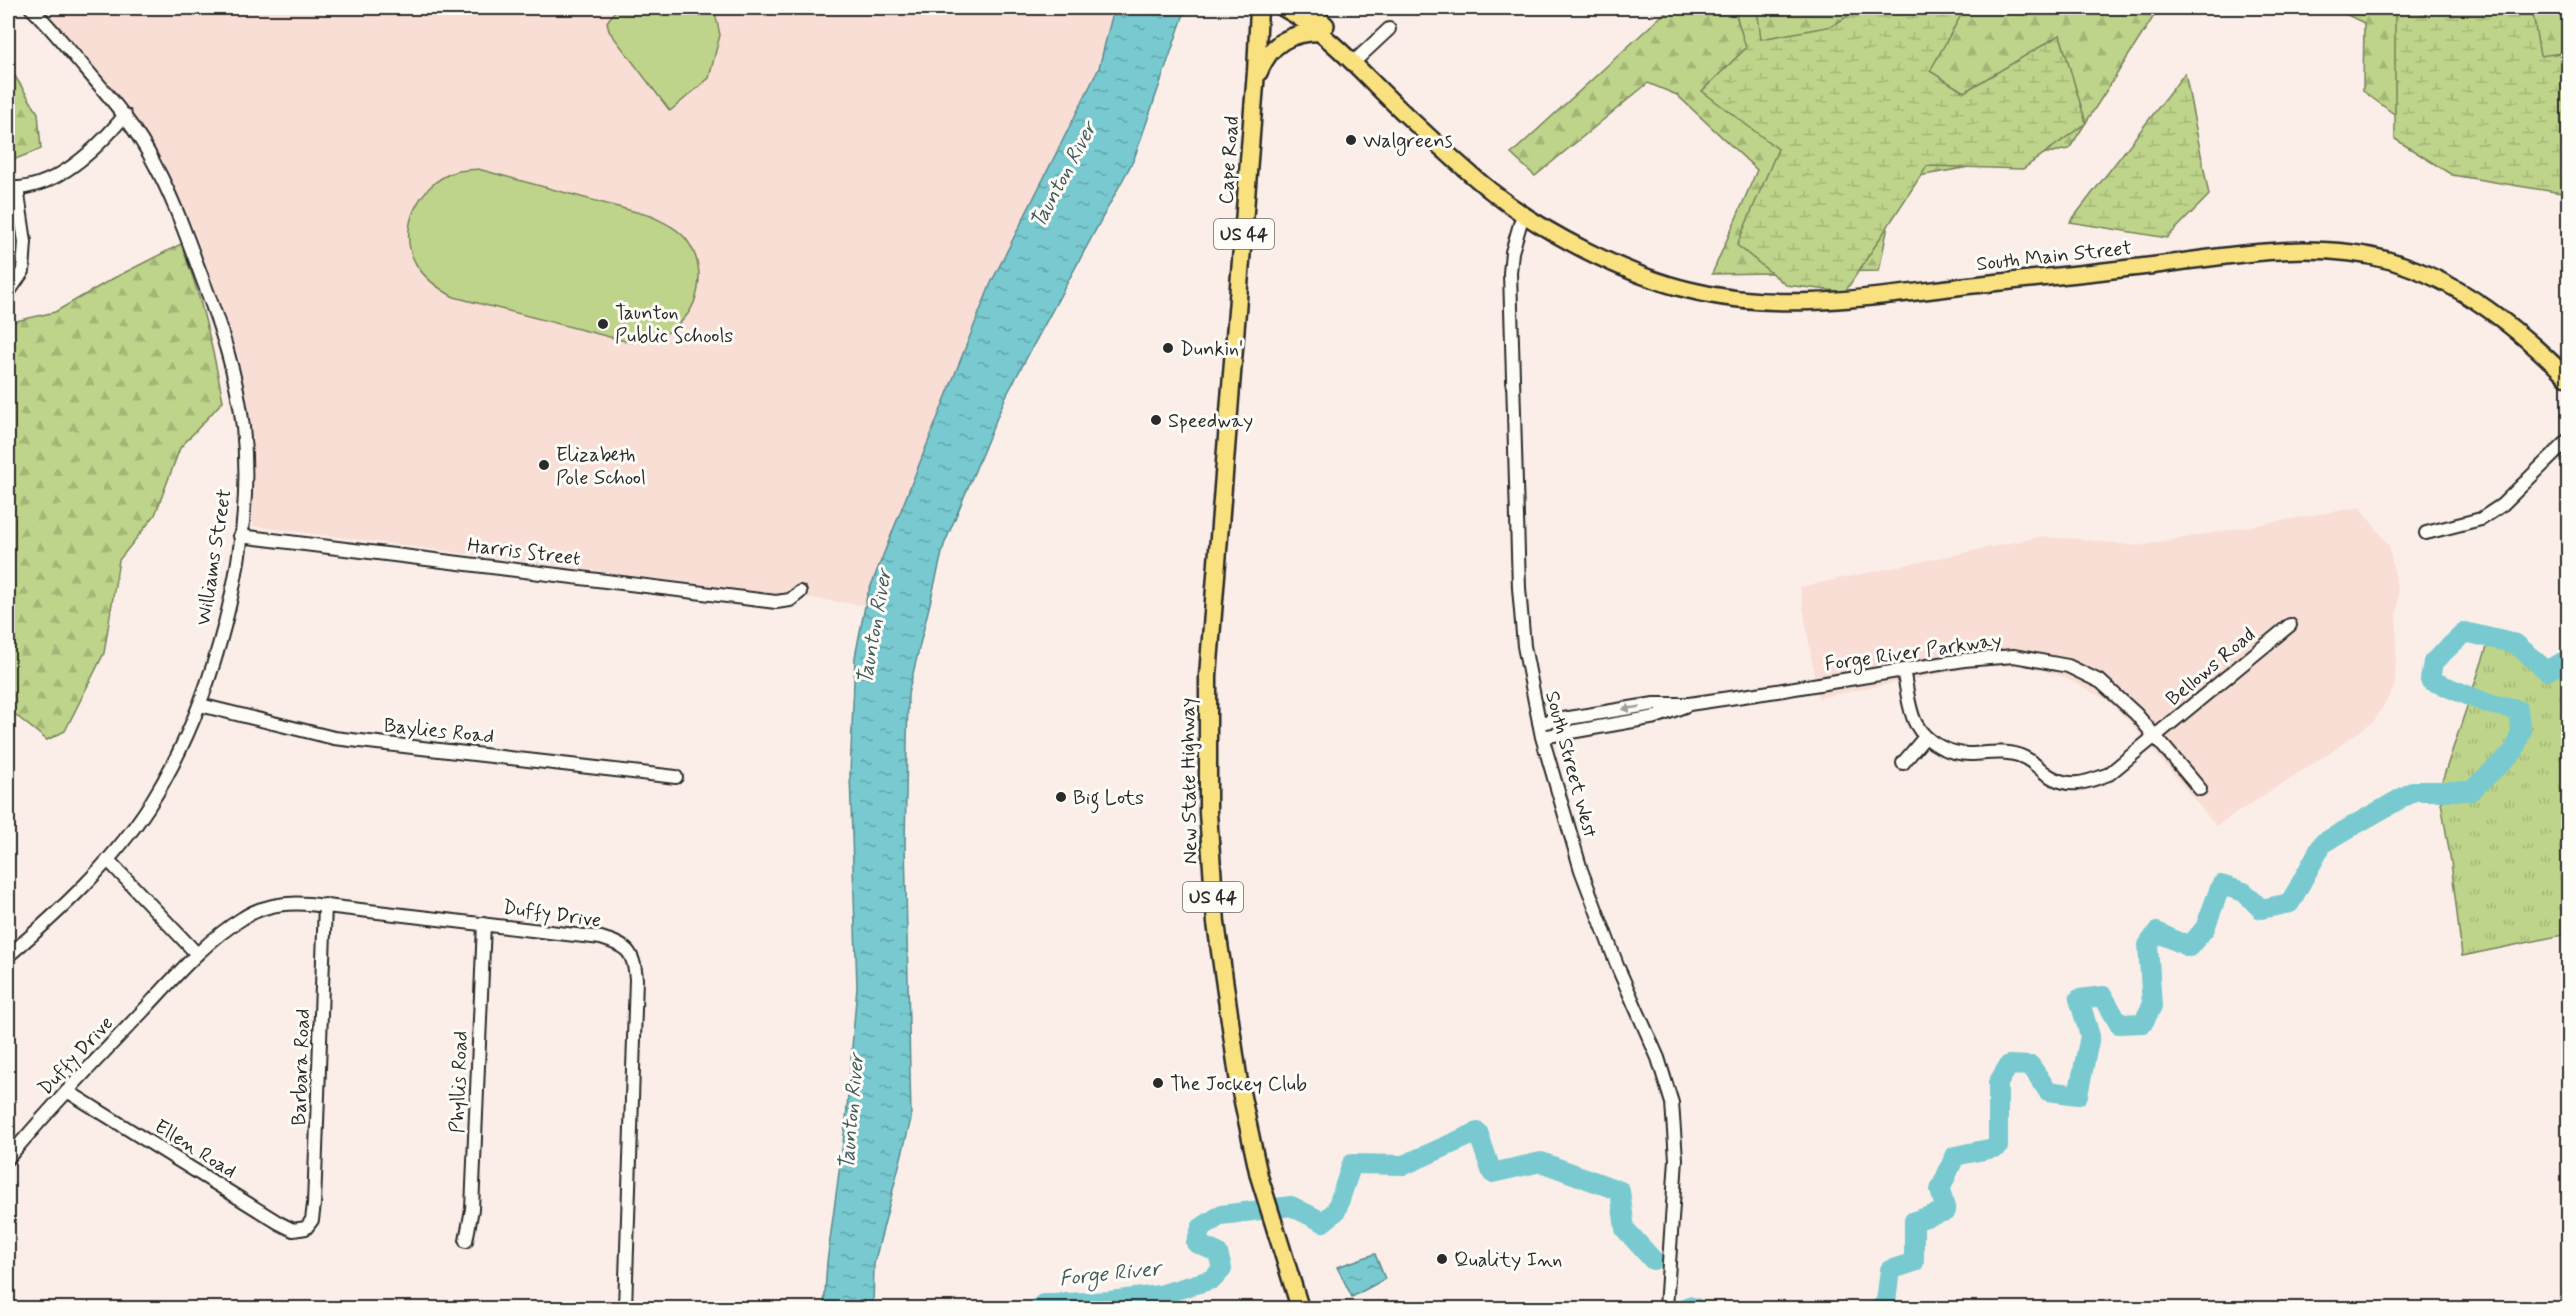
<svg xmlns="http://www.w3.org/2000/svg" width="2576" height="1316" viewBox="0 0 2576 1316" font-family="Mynerve,sans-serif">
<defs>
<pattern id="forest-firs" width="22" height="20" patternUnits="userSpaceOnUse" patternTransform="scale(1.5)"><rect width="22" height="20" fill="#bed48a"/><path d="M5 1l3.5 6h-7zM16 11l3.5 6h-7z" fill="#a3b677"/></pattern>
<pattern id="wetland-marsh" width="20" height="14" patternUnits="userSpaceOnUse" patternTransform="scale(1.5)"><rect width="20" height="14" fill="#bed48a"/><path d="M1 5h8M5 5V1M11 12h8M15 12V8" fill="none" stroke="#a3b677"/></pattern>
<pattern id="park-tufts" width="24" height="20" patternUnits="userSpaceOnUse" patternTransform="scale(1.5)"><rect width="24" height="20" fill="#bed48a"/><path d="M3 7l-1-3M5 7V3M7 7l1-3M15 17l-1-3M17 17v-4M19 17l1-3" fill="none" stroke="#a3b677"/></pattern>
<pattern id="water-ripples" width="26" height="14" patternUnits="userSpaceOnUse" patternTransform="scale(1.5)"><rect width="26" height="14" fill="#78cad0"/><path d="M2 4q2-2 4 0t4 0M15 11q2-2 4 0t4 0" fill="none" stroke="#63a4a9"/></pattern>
</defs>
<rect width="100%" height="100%" fill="#fbeee8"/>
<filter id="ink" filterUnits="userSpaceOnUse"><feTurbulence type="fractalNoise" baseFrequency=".0167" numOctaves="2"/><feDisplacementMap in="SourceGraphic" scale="12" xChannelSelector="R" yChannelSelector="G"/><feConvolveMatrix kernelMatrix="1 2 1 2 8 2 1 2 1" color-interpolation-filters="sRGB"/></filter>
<g filter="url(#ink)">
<path fill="#f8ded5" d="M 37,8 L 1124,8 L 1104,71 L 870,606 L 253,526 L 254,469 L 250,415 L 239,358 L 194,230 L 163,161 L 133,113 Z
M 2360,507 L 2389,546 L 2398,592 L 2395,686 L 2375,720 L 2331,752 L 2216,826 L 2128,720 L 2107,700 L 2061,676 L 2027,666 L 1981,666 L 1818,698 L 1800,587 L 2039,537 L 2080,539 L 2137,546 Z"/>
<path fill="url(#forest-firs)" stroke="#74805a" stroke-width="1.5" d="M 1670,8 L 2159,8 L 2069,149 L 1897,180 L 1879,271 L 1712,274 L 1757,170 L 1677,95 L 1648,83 L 1535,176 L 1511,154 Z
M 2333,8 L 2568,8 L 2568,178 L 2456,160 L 2363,91 L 2364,23 Z
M 8,65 L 38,113 L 41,149 L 8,162 Z
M 181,244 C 201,295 213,347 223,401 L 180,448 L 155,515 L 119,560 L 104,653 L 65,731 L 47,740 L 8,709 L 8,318 L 16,321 L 55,312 L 112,279 Z"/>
<path fill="url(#wetland-marsh)" stroke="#74805a" stroke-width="1.5" d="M 1734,8 L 1757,8 L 1761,39 L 1832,26 L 1860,8 L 1965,8 L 1930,71 L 1964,92 L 2060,35 L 2086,123 L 2023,169 L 1927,166 L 1845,292 L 1786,285 L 1737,245 L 1778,149 L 1702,91 L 1746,48 Z
M 2395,8 L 2532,8 L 2540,56 L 2568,52 L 2568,194 L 2452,175 L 2395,139 Z
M 2185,73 L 2209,195 L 2167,238 L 2070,222 Z"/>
<path fill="url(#park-tufts)" stroke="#74805a" stroke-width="1.5" d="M 2503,637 L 2516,644 L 2541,665 L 2547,665 L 2568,651 L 2568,934 L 2462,956 L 2451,862 L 2439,790 L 2489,641 Z"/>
<path fill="#bed48a" stroke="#74805a" stroke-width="1.5" d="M 617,8 L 714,8 L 720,35 L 709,78 L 670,111 L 609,31 L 607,22 Z
M 478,169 L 651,216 C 663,222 677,228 686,239 C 693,248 698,261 699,273 C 700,316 669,342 629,342 L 454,297 C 439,289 425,279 416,264 C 396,230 419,183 455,172 C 462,170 471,170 478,169 Z"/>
<path fill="url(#water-ripples)" stroke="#598a8e" stroke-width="1.5" d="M 1114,8 L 1186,8 L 1134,159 L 1006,396 L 944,545 L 908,694 L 905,843 L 911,1119 L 874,1264 L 873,1308 L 824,1308 L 827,1262 L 846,1120 L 857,987 L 850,774 L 855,657 L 867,596 L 991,283 L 1099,68 Z
M 1375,1254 L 1385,1279 L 1352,1297 L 1337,1267 Z"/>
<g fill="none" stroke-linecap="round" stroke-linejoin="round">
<path stroke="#78cad0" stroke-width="20" d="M 1689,1306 L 1696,1308
M 1039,1308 L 1043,1304 L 1110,1301 L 1159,1295 L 1213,1279 L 1222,1269 L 1218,1253 L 1196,1243 L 1201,1228 L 1221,1215 L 1291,1206 L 1323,1222 L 1336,1211 L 1352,1164 L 1404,1165 L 1478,1132 L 1492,1173 L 1541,1162 L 1620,1191 L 1625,1229 L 1653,1260
M 1880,1308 L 1886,1302 L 1890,1270 L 1914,1262 L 1914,1221 L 1946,1211 L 1940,1190 L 1955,1156 L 1998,1147 L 1998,1083 L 2009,1065 L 2031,1066 L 2048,1091 L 2078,1095 L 2090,1036 L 2079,999 L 2103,996 L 2119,1024 L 2143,1023 L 2152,1006 L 2148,945 L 2157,932 L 2189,947 L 2205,928 L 2221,885 L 2244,892 L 2261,909 L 2290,903 L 2323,843 L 2414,791 L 2471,791 L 2514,751 L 2521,732 L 2518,710 L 2489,704 L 2430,680 L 2433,662 L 2465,632 L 2516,644 L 2547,671 L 2568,659"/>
<g stroke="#2b2b2b" stroke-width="16">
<path id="minor" d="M 1357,59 L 1389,29
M 8,188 C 55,191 97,149 125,115
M 1523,214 L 1512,252 L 1510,273 L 1519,588 L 1524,646 L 1542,737 L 1581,870 L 1619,970 L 1658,1058 L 1672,1103 L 1676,1159 L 1666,1308
M 8,293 L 23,271 L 25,242 L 17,188
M 2426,533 L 2481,519 L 2502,505 L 2568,440
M 240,536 L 776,602 L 790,600 L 800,592
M 1903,670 C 1907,687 1908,709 1916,724 C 1927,744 1951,755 1973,754 C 1989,753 2008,750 2023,757 C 2031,760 2039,768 2045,773 C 2068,790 2085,783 2109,774 L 2290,625
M 200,705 L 334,738 L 676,777
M 1539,723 L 1654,704 L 1689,704 L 1777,691 L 1964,660 L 2014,656 L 2068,666 L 2101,682 L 2136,714 L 2200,789
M 1542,737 L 1656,717 L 1685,706
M 1903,763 L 1925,737
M 108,860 L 197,954
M 8,956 C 59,912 112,863 149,806 C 213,705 256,547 243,427 C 237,374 220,325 201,275 C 187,238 174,200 155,165 C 135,125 107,94 78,60 C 62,42 48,24 31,8
M 67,1091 L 279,1223 L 293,1230 L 306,1228 L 312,1220 L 314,1204 L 325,905
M 8,1158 C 51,1107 97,1059 143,1011 C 174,978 205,941 243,918 C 263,905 285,902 309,904 L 601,938 C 627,946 634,951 636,979 L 625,1308
M 466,1241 L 472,1209 L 484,924"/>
</g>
<g stroke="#2b2b2b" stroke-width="20">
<path id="major" d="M 1283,8 C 1332,35 1365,77 1406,115 C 1434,141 1462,168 1491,191 C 1542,232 1626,275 1689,290 C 1782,314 1879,296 1973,285 C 2037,278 2101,272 2164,264 C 2239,254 2317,240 2391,261 C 2462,282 2517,328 2568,378
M 1308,8 L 1326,25"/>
</g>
<g stroke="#2b2b2b" stroke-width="21">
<path id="highway" d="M 1259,8 L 1256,72 L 1208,676 L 1208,813 L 1216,923 L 1239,1083 L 1259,1176 L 1300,1308
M 1259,72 C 1270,43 1291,32 1321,32"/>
</g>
<use href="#minor" stroke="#fdfcf7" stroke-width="12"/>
<use href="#major" stroke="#fae180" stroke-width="15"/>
<use href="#highway" stroke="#fae180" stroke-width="16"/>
</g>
<defs><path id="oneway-solid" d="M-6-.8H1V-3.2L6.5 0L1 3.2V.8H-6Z" transform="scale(1.5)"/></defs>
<use fill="#9e9e9b" href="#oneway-solid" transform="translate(1631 708) rotate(171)"/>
</g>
<g fill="#2b2b2b" stroke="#fdfcf7" stroke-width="2">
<circle cx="1351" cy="140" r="6"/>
<circle cx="603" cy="324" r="6"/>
<circle cx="1168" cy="348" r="6"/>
<circle cx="1156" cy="420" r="6"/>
<circle cx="544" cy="465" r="6"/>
<circle cx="1061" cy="797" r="6"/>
<circle cx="1158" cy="1083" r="6"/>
<circle cx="1442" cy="1259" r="6"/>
</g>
<g text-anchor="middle" stroke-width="6" stroke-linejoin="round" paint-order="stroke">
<g fill="#fdfcf7" stroke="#6a6a68" stroke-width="1.5">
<rect x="1214" y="219" width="60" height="30" rx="4.5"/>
<rect x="1183" y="882" width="60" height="30" rx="4.5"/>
</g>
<g font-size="18" font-weight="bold" fill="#2b2b2b">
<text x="1244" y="240">US 44</text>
<text x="1213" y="903">US 44</text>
</g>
<g font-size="20" fill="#2b2b2b" stroke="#fdfcf7" text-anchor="start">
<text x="1363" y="147">Walgreens</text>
<text x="615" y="319">Taunton<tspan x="615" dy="23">Public Schools</tspan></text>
<text x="1180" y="355">Dunkin'</text>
<text x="1168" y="427">Speedway</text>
<text x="556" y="461">Elizabeth<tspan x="556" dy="23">Pole School</tspan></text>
<text x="1073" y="804">Big Lots</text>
<text x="1170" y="1090">The Jockey Club</text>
<text x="1454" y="1266">Quality Inn</text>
</g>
<g font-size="20" fill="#2b2b2b" stroke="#fdfcf7">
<text transform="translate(1228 160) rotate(-86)" y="7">Cape Road</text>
<text transform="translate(2054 255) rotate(-6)" y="7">South Main Street</text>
<text transform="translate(524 551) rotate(7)" y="7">Harris Street</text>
<text transform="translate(213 557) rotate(-81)" y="7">Williams Street</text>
<text transform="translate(1913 651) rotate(-8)" y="7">Forge River Parkway</text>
<text transform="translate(2210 666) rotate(-40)" y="7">Bellows Road</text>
<text transform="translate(439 730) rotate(6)" y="7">Baylies Road</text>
<text transform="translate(1572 764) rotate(75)" y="7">South Street West</text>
<text transform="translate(1188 781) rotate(-91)" y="7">New State Highway</text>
<text transform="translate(552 913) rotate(8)" y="7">Duffy Drive</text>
<text transform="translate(75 1055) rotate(-47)" y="7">Duffy Drive</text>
<text transform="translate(300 1067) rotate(-88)" y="7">Barbara Road</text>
<text transform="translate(458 1082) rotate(-88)" y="7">Phyllis Road</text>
<text transform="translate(196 1148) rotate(32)" y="7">Ellen Road</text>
</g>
<g font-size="21" font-style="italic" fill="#425b5d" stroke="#fdfcf7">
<text transform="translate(1063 175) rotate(-62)" y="7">Taunton River</text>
<text transform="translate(874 627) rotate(-80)" y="7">Taunton River</text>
<text transform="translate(851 1112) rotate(-85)" y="7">Taunton River</text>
<text transform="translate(1110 1273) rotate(-6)" y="7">Forge River</text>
</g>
</g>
<rect width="2576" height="1316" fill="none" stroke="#fdfcf7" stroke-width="30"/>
<rect x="15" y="15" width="2546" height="1286" fill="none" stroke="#2b2b2b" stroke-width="2" filter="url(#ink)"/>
</svg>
